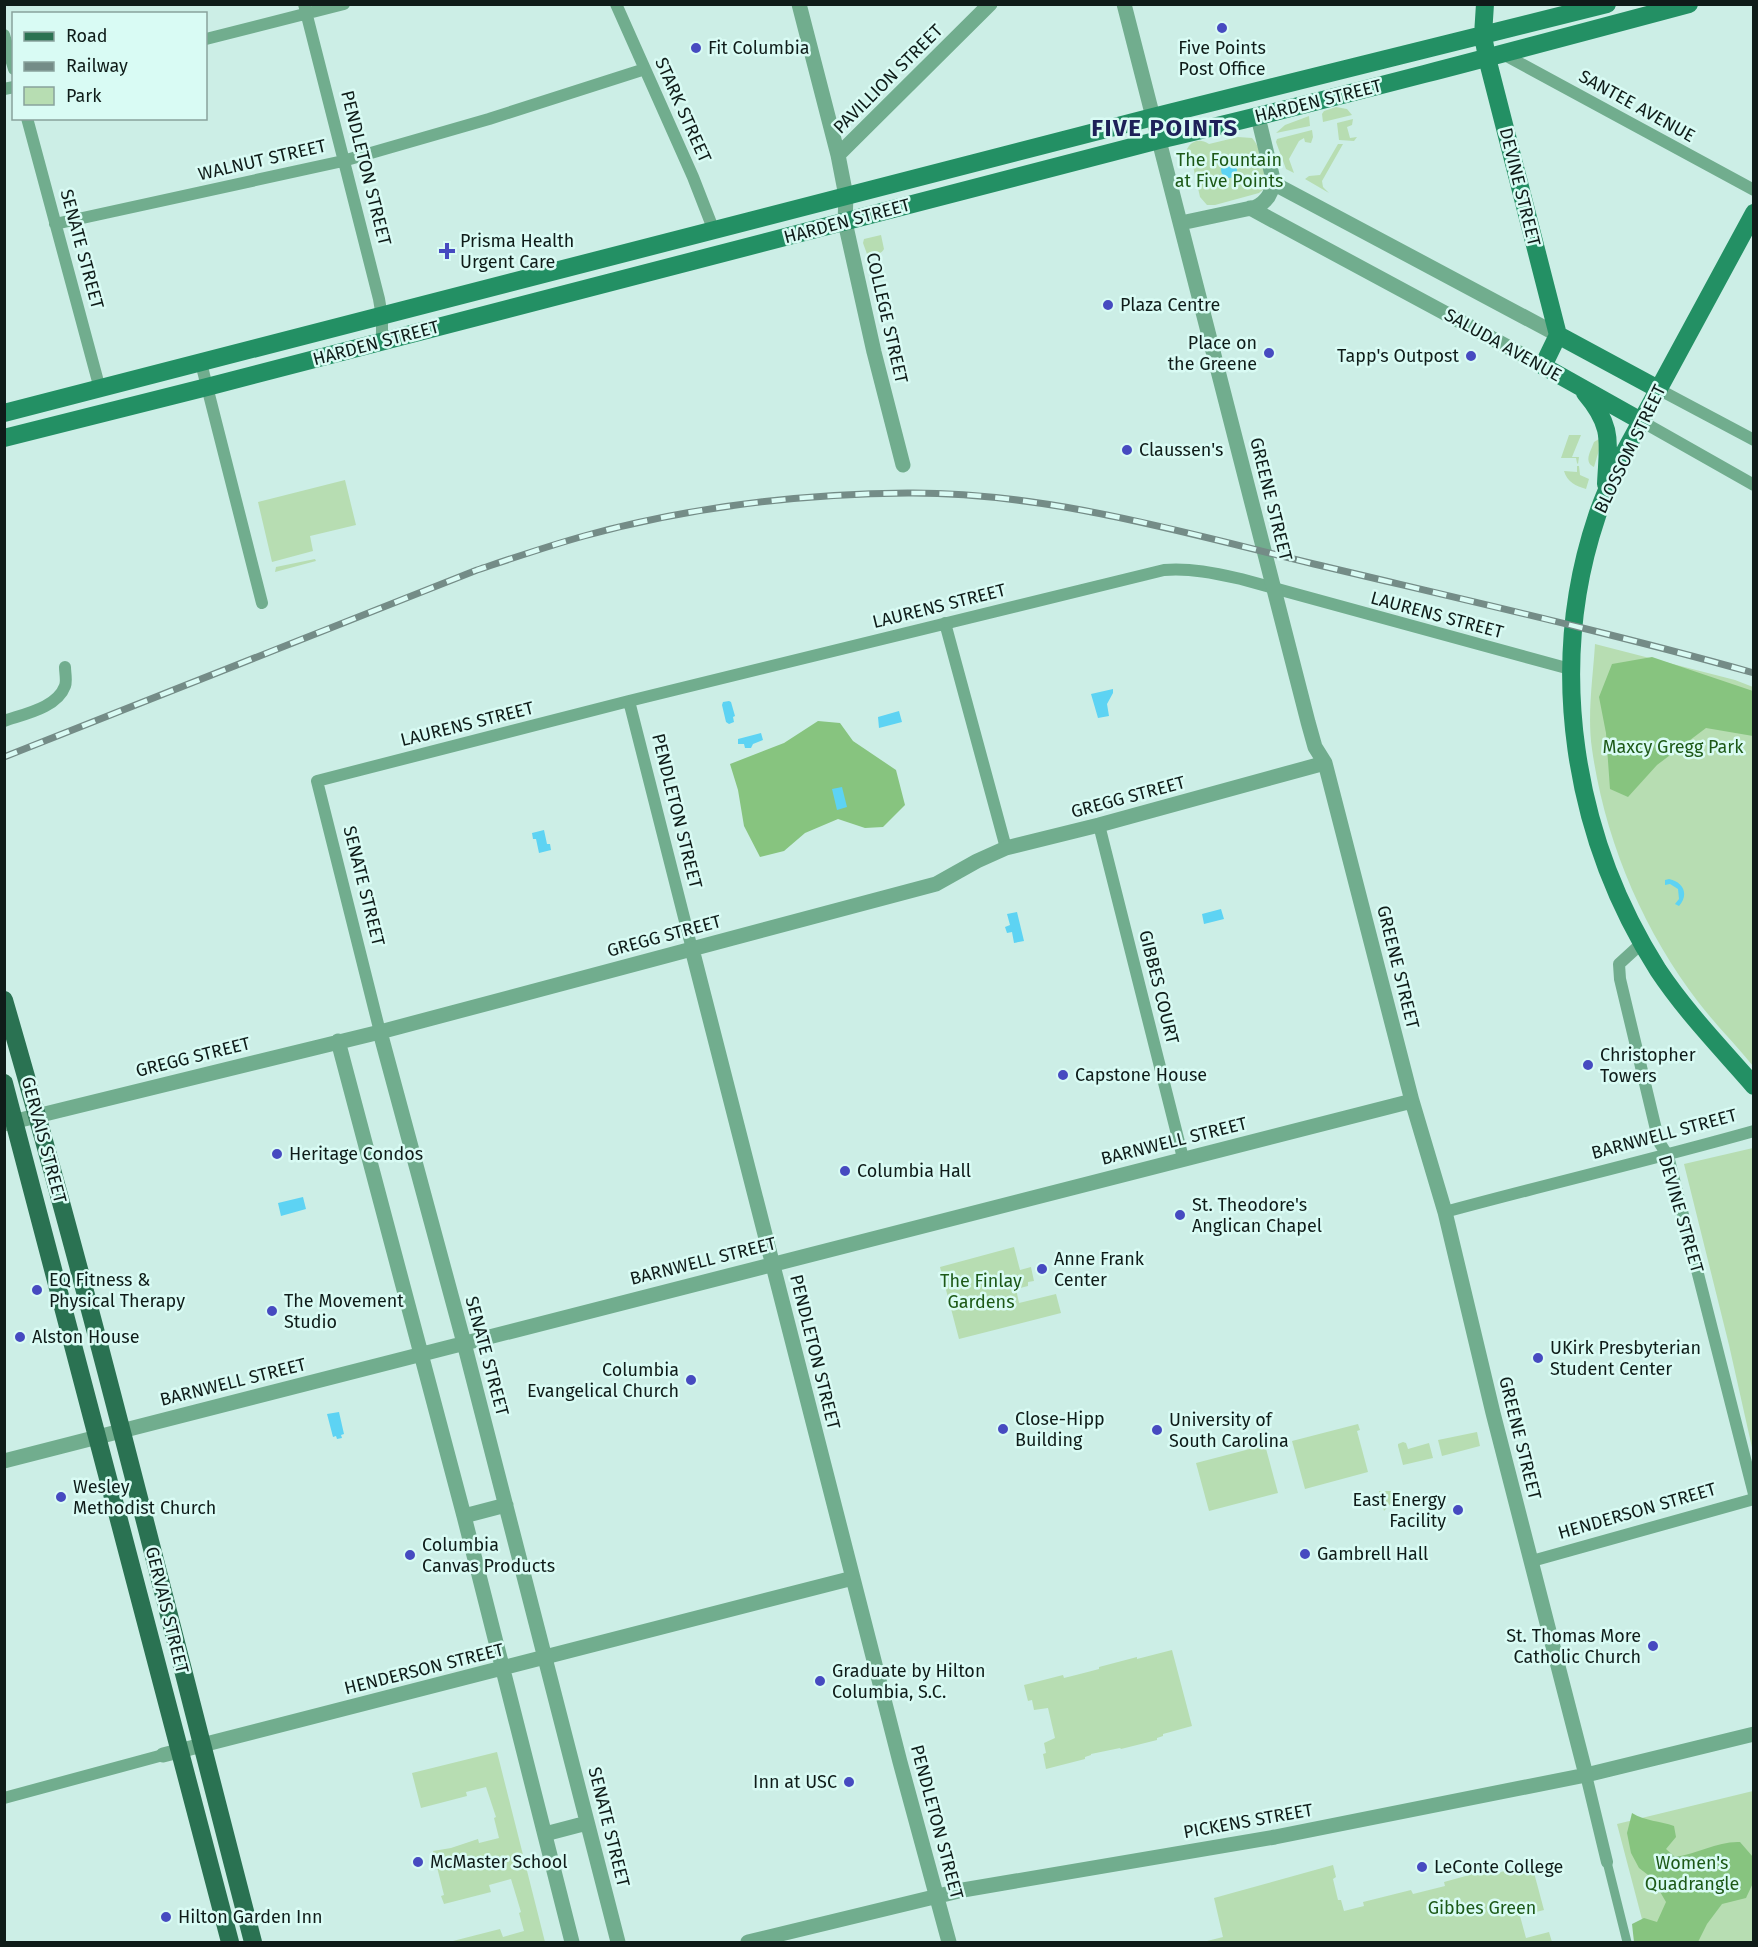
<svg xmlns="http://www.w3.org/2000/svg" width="1758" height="1947" viewBox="0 0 1758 1947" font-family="'Fira Sans',sans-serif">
<rect width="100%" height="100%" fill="#cceee6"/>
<path fill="#b7ddb2" d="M 1336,107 L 1347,109 L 1352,115 L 1323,122 L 1322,114 L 1324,111 Z
M 1309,116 L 1310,126 L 1276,133 L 1285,125 Z
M 1353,119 L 1352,125 L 1347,127 L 1350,138 L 1357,137 L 1354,141 L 1339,140 L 1337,123 Z
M 1312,130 L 1313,137 L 1311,143 L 1305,142 L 1304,138 L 1299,141 L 1289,159 L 1294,173 L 1286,169 L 1276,142 L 1277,139 Z
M 1238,137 L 1252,138 C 1260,146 1267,170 1267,181 C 1266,187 1263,190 1259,193 L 1215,205 L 1207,205 L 1200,197 L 1193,166 L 1185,161 C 1184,146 1195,135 1209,144 Z
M 1338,144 L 1343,144 L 1322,181 L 1323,187 L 1329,193 L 1305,179 L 1309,176 L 1320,175 Z
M 881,235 L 884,249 C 880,256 874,254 867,254 L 863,243 L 864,239 Z
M 1569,435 L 1581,435 L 1572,457 L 1579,457 L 1578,464 L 1577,463 L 1576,458 L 1561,458 Z
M 1599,439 L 1599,450 L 1594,467 C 1583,462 1591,451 1594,442 Z
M 1577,466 L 1579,466 L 1580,475 L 1589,479 L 1586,489 C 1576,486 1567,482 1564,471 L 1577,472 Z
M 345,480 L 356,525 L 310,536 L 313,551 L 272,562 L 258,502 Z
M 315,559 L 316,561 L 275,572 L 276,567 Z
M 1595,644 L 1735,680 L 1753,687 L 1753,1066 C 1736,1045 1716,1025 1699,1003 C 1643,930 1605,841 1592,749 C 1587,715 1593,678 1595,644 Z
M 1753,1148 L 1754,1148 L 1753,1452 L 1729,1345 L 1684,1164 Z
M 1014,1247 L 1020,1270 L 1031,1267 L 1034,1281 L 1028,1282 L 1028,1286 L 1016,1289 L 1019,1303 L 1056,1294 L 1061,1313 L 959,1339 L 940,1267 Z
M 1358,1424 L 1360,1430 L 1357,1431 L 1368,1472 L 1305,1489 L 1292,1441 Z
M 1477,1432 L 1480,1446 L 1442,1456 L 1438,1440 Z
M 1403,1442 L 1406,1443 L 1408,1449 L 1429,1443 L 1433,1458 L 1403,1465 L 1398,1446 L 1398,1444 Z
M 1265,1445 L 1278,1493 L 1209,1511 L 1196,1463 Z
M 1379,1491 L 1391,1491 L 1394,1494 L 1393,1501 L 1384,1511 Z
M 1172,1650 L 1192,1726 L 1163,1734 L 1163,1736 L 1157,1738 L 1157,1740 L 1121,1749 L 1120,1748 L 1091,1754 L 1091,1755 L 1085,1757 L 1085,1759 L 1046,1769 L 1043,1754 L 1046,1753 L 1044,1743 L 1055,1738 L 1048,1708 L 1034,1710 L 1032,1700 L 1028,1701 L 1024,1685 L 1063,1675 L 1064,1678 C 1076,1675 1088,1672 1099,1669 L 1099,1667 L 1137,1657 L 1137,1659 Z
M 497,1752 L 545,1942 L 449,1942 L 500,1929 L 503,1937 L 524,1931 L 519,1913 L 521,1912 L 511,1879 L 489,1885 L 491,1892 L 444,1904 L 441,1896 L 444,1895 L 433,1851 L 451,1848 L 478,1839 L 479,1843 L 499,1838 L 494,1818 L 496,1817 L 486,1787 L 466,1792 L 467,1796 L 421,1808 L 412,1773 Z
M 1753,1791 L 1753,1942 L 1648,1942 L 1617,1824 Z
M 1333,1865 L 1336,1877 L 1333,1879 L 1338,1900 L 1341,1900 L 1344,1911 L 1364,1906 L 1363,1902 L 1411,1890 L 1413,1894 L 1445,1886 L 1444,1882 L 1491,1869 L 1493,1874 L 1512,1869 L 1533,1869 L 1544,1910 L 1520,1916 L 1526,1938 L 1549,1932 L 1552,1942 L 1203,1942 L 1223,1937 L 1214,1898 Z"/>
<path fill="#87c47f" d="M 1652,657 L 1753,691 L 1753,736 L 1706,728 L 1657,765 L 1628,797 L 1610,789 L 1606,733 L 1599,697 L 1612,664 Z
M 818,721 L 840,723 L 853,741 L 896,770 L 905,805 L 883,827 L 865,828 L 838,819 L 805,833 L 784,851 L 760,857 L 744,826 L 738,790 L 730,764 L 784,743 Z
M 1632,1813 C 1645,1821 1660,1821 1674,1826 L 1676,1837 L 1666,1849 L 1675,1857 C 1697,1854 1718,1841 1740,1842 L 1753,1857 L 1753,1883 L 1746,1898 L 1722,1904 L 1707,1924 L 1698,1942 L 1634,1942 L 1632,1924 L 1644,1918 L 1657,1922 L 1666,1902 L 1652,1878 L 1639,1868 L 1631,1853 L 1627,1833 Z"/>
<path fill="#5dd3f3" d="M1221 170a8 8 0 1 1 16 0a8 8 0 1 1-16 0Z
M 1113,689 L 1113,693 L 1107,704 L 1109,716 L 1098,718 L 1091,694 Z
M 729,701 L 731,702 L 735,716 L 733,717 L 734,722 L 729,724 L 726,722 L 722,705 L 723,702 Z
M 899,711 L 902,722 L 879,728 L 878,717 Z
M 761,733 L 763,740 L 753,744 L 751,748 L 745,748 L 744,744 L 738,744 L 738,739 Z
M 842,787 L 847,807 L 837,810 L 832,789 Z
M 544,830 L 547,844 L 550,844 L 551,850 L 539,853 L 536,839 L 533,839 L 532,833 Z
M 1669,879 C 1684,882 1689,895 1679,906 L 1675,904 L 1679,899 L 1678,889 L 1670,884 L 1665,885 L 1665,880 Z
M 1221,909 L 1224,919 L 1204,924 L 1202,914 Z
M 1017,912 L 1024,941 L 1014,943 L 1012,932 L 1007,933 L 1005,927 L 1010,925 L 1007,914 Z
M 303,1197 L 306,1209 L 281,1216 L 278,1203 Z
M 339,1412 L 344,1434 L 341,1435 L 342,1438 L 337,1439 L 336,1436 L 333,1437 L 327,1414 Z"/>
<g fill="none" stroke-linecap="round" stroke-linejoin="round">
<path stroke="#71ad8e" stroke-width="9" d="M 1607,1862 L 1627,1942"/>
<path stroke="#71ad8e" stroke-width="12" d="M 304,4 L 379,299 L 382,317 L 382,342
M 616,4 L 693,177 L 714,231
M 4,35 L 14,69
M 206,39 L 344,4
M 1503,54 L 1754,190
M 4,89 L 14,87
M 27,118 L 100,389
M 55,224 L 343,161 L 489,119 L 645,69
M 201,363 L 262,603
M 1658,389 L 1754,440
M 1641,421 L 1754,485
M 945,623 L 1006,848
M 629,701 L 692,949
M 4,721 C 24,714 57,708 65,686 C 67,681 65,673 65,667
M 1099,825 L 1183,1158
M 1642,943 L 1619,964 L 1620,979 L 1659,1142 L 1668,1156 L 1754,1494
M 380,1032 L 317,781 L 629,701 L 1164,570 C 1191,568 1214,573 1241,579 L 1570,669
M 1445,1212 C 1548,1184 1651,1160 1754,1131
M 1532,1561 L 1754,1499
M 1586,1775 L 1607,1862
M 4,1798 L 163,1755"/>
<path stroke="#71ad8e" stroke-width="15" d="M 799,4 L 838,155 L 846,196 L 845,222 L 874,352 L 903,465
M 1124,4 L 1308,722 L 1315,747 L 1325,763 L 1412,1101 L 1445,1212 L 1493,1413 L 1586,1775
M 838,155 L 990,4
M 1273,183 L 1558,335
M 1250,208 L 1543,366
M 1181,223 L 1256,207 C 1268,201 1273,192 1273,179 L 1258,117
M 692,949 L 900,1762 L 949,1942
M 380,1032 L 464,1343 L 618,1942
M 338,1041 L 464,1516 L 572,1942
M 4,1124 L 380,1032 L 936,884 L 977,861 L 1006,848 L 1099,825 L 1325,763
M 4,1461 L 1412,1101
M 464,1516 L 506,1505
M 163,1755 L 853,1578
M 545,1834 L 587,1823
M 748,1942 L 963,1890 L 1275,1837 L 1586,1775 L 1754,1734"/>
<path stroke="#239064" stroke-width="18" d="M 1485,4 L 1483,35 L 1487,58 L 1558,335 L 1543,366 L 1641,421
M 1754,213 L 1624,453 C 1614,474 1604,494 1597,516 C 1546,667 1573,836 1658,970 C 1686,1012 1721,1048 1754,1086
M 1558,335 L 1658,389
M 1585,393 C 1614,427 1608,442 1606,484
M 4,413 L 1153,117 L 1607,4
M 4,438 L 207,387 L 1159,140 C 1337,98 1513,51 1689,4"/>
<path stroke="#2a7252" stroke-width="18" d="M 4,1000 C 95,1312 171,1628 253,1942
M 4,1083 L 230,1942"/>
<g stroke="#748c87" stroke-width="7">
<path id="rail" d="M 4,757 L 477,570 C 513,558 548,546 584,536 C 689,507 799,494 908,493 C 1045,492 1182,532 1314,564 C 1461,599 1608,632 1754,673"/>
</g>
<use href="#rail" stroke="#d9fbf4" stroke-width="4.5" stroke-dasharray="14" stroke-linecap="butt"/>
</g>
<g fill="#464ac0" stroke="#d9fbf4" stroke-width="2">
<circle cx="1222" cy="28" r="6"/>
<circle cx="696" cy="48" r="6"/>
<path d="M444 242h6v6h6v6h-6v6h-6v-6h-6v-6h6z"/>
<circle cx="1108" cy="305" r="6"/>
<circle cx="1269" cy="353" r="6"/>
<circle cx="1471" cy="356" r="6"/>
<circle cx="1127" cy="450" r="6"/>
<circle cx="1588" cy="1065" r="6"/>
<circle cx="1063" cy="1075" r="6"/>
<circle cx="277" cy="1154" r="6"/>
<circle cx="845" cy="1171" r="6"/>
<circle cx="1180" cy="1215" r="6"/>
<circle cx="1042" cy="1269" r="6"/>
<circle cx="37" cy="1290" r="6"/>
<circle cx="272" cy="1311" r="6"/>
<circle cx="20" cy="1337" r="6"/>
<circle cx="1538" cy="1358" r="6"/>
<circle cx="691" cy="1380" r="6"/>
<circle cx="1003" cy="1429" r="6"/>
<circle cx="1157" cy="1430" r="6"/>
<circle cx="61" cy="1497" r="6"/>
<circle cx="1458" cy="1510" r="6"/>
<circle cx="1305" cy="1554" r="6"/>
<circle cx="410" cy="1555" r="6"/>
<circle cx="1653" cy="1646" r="6"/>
<circle cx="820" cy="1681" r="6"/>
<circle cx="849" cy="1782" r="6"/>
<circle cx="418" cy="1862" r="6"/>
<circle cx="1422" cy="1867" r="6"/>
<circle cx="166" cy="1917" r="6"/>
</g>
<g text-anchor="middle" stroke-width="5" stroke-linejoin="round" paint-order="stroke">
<g font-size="18" fill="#0f1c19" stroke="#d9fbf4" text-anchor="start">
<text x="708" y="54">Fit Columbia</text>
<text x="1222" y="54" text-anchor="middle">Five Points<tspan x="1222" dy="21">Post Office</tspan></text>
<text x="460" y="247">Prisma Health<tspan x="460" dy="21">Urgent Care</tspan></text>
<text x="1120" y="311">Plaza Centre</text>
<text x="1257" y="349" text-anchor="end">Place on<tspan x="1257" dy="21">the Greene</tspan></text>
<text x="1459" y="362" text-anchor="end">Tapp's Outpost</text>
<text x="1139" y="456">Claussen's</text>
<text x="1600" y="1061">Christopher<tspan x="1600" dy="21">Towers</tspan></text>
<text x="1075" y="1081">Capstone House</text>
<text x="289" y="1160">Heritage Condos</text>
<text x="857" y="1177">Columbia Hall</text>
<text x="1192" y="1211">St. Theodore's<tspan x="1192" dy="21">Anglican Chapel</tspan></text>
<text x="1054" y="1265">Anne Frank<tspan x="1054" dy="21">Center</tspan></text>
<text x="49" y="1286">EQ Fitness &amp;<tspan x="49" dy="21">Physical Therapy</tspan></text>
<text x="284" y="1307">The Movement<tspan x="284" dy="21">Studio</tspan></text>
<text x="32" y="1343">Alston House</text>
<text x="1550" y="1354">UKirk Presbyterian<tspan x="1550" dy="21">Student Center</tspan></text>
<text x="679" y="1376" text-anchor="end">Columbia<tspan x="679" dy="21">Evangelical Church</tspan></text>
<text x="1015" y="1425">Close-Hipp<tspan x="1015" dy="21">Building</tspan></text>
<text x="1169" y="1426">University of<tspan x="1169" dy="21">South Carolina</tspan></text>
<text x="73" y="1493">Wesley<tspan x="73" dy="21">Methodist Church</tspan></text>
<text x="1446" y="1506" text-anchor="end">East Energy<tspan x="1446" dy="21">Facility</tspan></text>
<text x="422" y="1551">Columbia<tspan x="422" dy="21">Canvas Products</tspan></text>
<text x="1317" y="1560">Gambrell Hall</text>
<text x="1641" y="1642" text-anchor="end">St. Thomas More<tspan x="1641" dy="21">Catholic Church</tspan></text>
<text x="832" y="1677">Graduate by Hilton<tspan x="832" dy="21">Columbia, S.C.</tspan></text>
<text x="837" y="1788" text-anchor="end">Inn at USC</text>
<text x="430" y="1868">McMaster School</text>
<text x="1434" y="1873">LeConte College</text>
<text x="178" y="1923">Hilton Garden Inn</text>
</g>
<g font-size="18" fill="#0f1c19" stroke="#d9fbf4">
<text transform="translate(888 79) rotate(-45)" y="6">PAVILLION STREET</text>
<text transform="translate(1318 101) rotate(-14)" y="6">HARDEN STREET</text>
<text transform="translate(1637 106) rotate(29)" y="6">SANTEE AVENUE</text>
<text transform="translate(683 110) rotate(66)" y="6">STARK STREET</text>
<text transform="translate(262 160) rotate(-13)" y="6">WALNUT STREET</text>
<text transform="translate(366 168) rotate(76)" y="6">PENDLETON STREET</text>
<text transform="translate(1520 187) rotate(76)" y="6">DEVINE STREET</text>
<text transform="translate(847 221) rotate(-15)" y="6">HARDEN STREET</text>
<text transform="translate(82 249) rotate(75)" y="6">SENATE STREET</text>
<text transform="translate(887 318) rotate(77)" y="6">COLLEGE STREET</text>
<text transform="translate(376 343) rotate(-15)" y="6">HARDEN STREET</text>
<text transform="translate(1503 345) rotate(29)" y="6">SALUDA AVENUE</text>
<text transform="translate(1630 449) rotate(-64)" y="6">BLOSSOM STREET</text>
<text transform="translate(1271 499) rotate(76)" y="6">GREENE STREET</text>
<text transform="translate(939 606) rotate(-14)" y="6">LAURENS STREET</text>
<text transform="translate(1437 615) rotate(15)" y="6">LAURENS STREET</text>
<text transform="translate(467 724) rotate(-14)" y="6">LAURENS STREET</text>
<text transform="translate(1128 797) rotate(-15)" y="6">GREGG STREET</text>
<text transform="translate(677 811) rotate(76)" y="6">PENDLETON STREET</text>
<text transform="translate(364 886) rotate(76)" y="6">SENATE STREET</text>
<text transform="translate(664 936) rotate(-15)" y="6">GREGG STREET</text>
<text transform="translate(1398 967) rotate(76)" y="6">GREENE STREET</text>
<text transform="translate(1159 987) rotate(76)" y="6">GIBBES COURT</text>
<text transform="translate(193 1057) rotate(-14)" y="6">GREGG STREET</text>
<text transform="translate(1664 1134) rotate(-15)" y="6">BARNWELL STREET</text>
<text transform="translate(44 1140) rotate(75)" y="6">GERVAIS STREET</text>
<text transform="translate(1174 1141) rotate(-14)" y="6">BARNWELL STREET</text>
<text transform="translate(1681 1214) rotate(74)" y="6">DEVINE STREET</text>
<text transform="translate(703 1261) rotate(-14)" y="6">BARNWELL STREET</text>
<text transform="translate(815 1352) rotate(76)" y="6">PENDLETON STREET</text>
<text transform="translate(487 1356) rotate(75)" y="6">SENATE STREET</text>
<text transform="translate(233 1382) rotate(-14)" y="6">BARNWELL STREET</text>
<text transform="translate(1520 1438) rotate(76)" y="6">GREENE STREET</text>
<text transform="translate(1637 1511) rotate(-16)" y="6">HENDERSON STREET</text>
<text transform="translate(167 1610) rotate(76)" y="6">GERVAIS STREET</text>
<text transform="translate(424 1669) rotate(-14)" y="6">HENDERSON STREET</text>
<text transform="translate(1248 1821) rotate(-10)" y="6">PICKENS STREET</text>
<text transform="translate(937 1822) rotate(75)" y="6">PENDLETON STREET</text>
<text transform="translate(609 1827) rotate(76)" y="6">SENATE STREET</text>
</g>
<g font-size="18" fill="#1d5917" stroke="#d9fbf4">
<text x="1229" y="166">The Fountain<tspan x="1229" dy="21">at Five Points</tspan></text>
<text x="1673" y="753">Maxcy Gregg Park</text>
<text x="981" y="1287">The Finlay<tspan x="981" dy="21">Gardens</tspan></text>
<text x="1692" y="1869">Women's<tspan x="1692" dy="21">Quadrangle</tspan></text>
<text x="1482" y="1914">Gibbes Green</text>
</g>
<g font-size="24" font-weight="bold" letter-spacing="1.5" fill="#1e2159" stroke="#d9fbf4">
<text x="1165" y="136">FIVE POINTS</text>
</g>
</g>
<rect width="1758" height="1947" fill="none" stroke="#0f1c19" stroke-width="12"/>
<rect x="12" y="12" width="195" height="108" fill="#d9fbf4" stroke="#88a29c" stroke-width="1.5"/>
<rect x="24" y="32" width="30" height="9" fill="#2a7252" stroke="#88a29c" stroke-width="1.5"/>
<text x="66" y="42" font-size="18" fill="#0f1c19">Road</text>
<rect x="24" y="62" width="30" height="9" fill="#748c87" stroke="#88a29c" stroke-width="1.5"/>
<text x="66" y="72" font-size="18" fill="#0f1c19">Railway</text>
<rect x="24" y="87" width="30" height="18" fill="#b7ddb2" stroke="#88a29c" stroke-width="1.5"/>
<text x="66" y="102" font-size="18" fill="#0f1c19">Park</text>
</svg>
